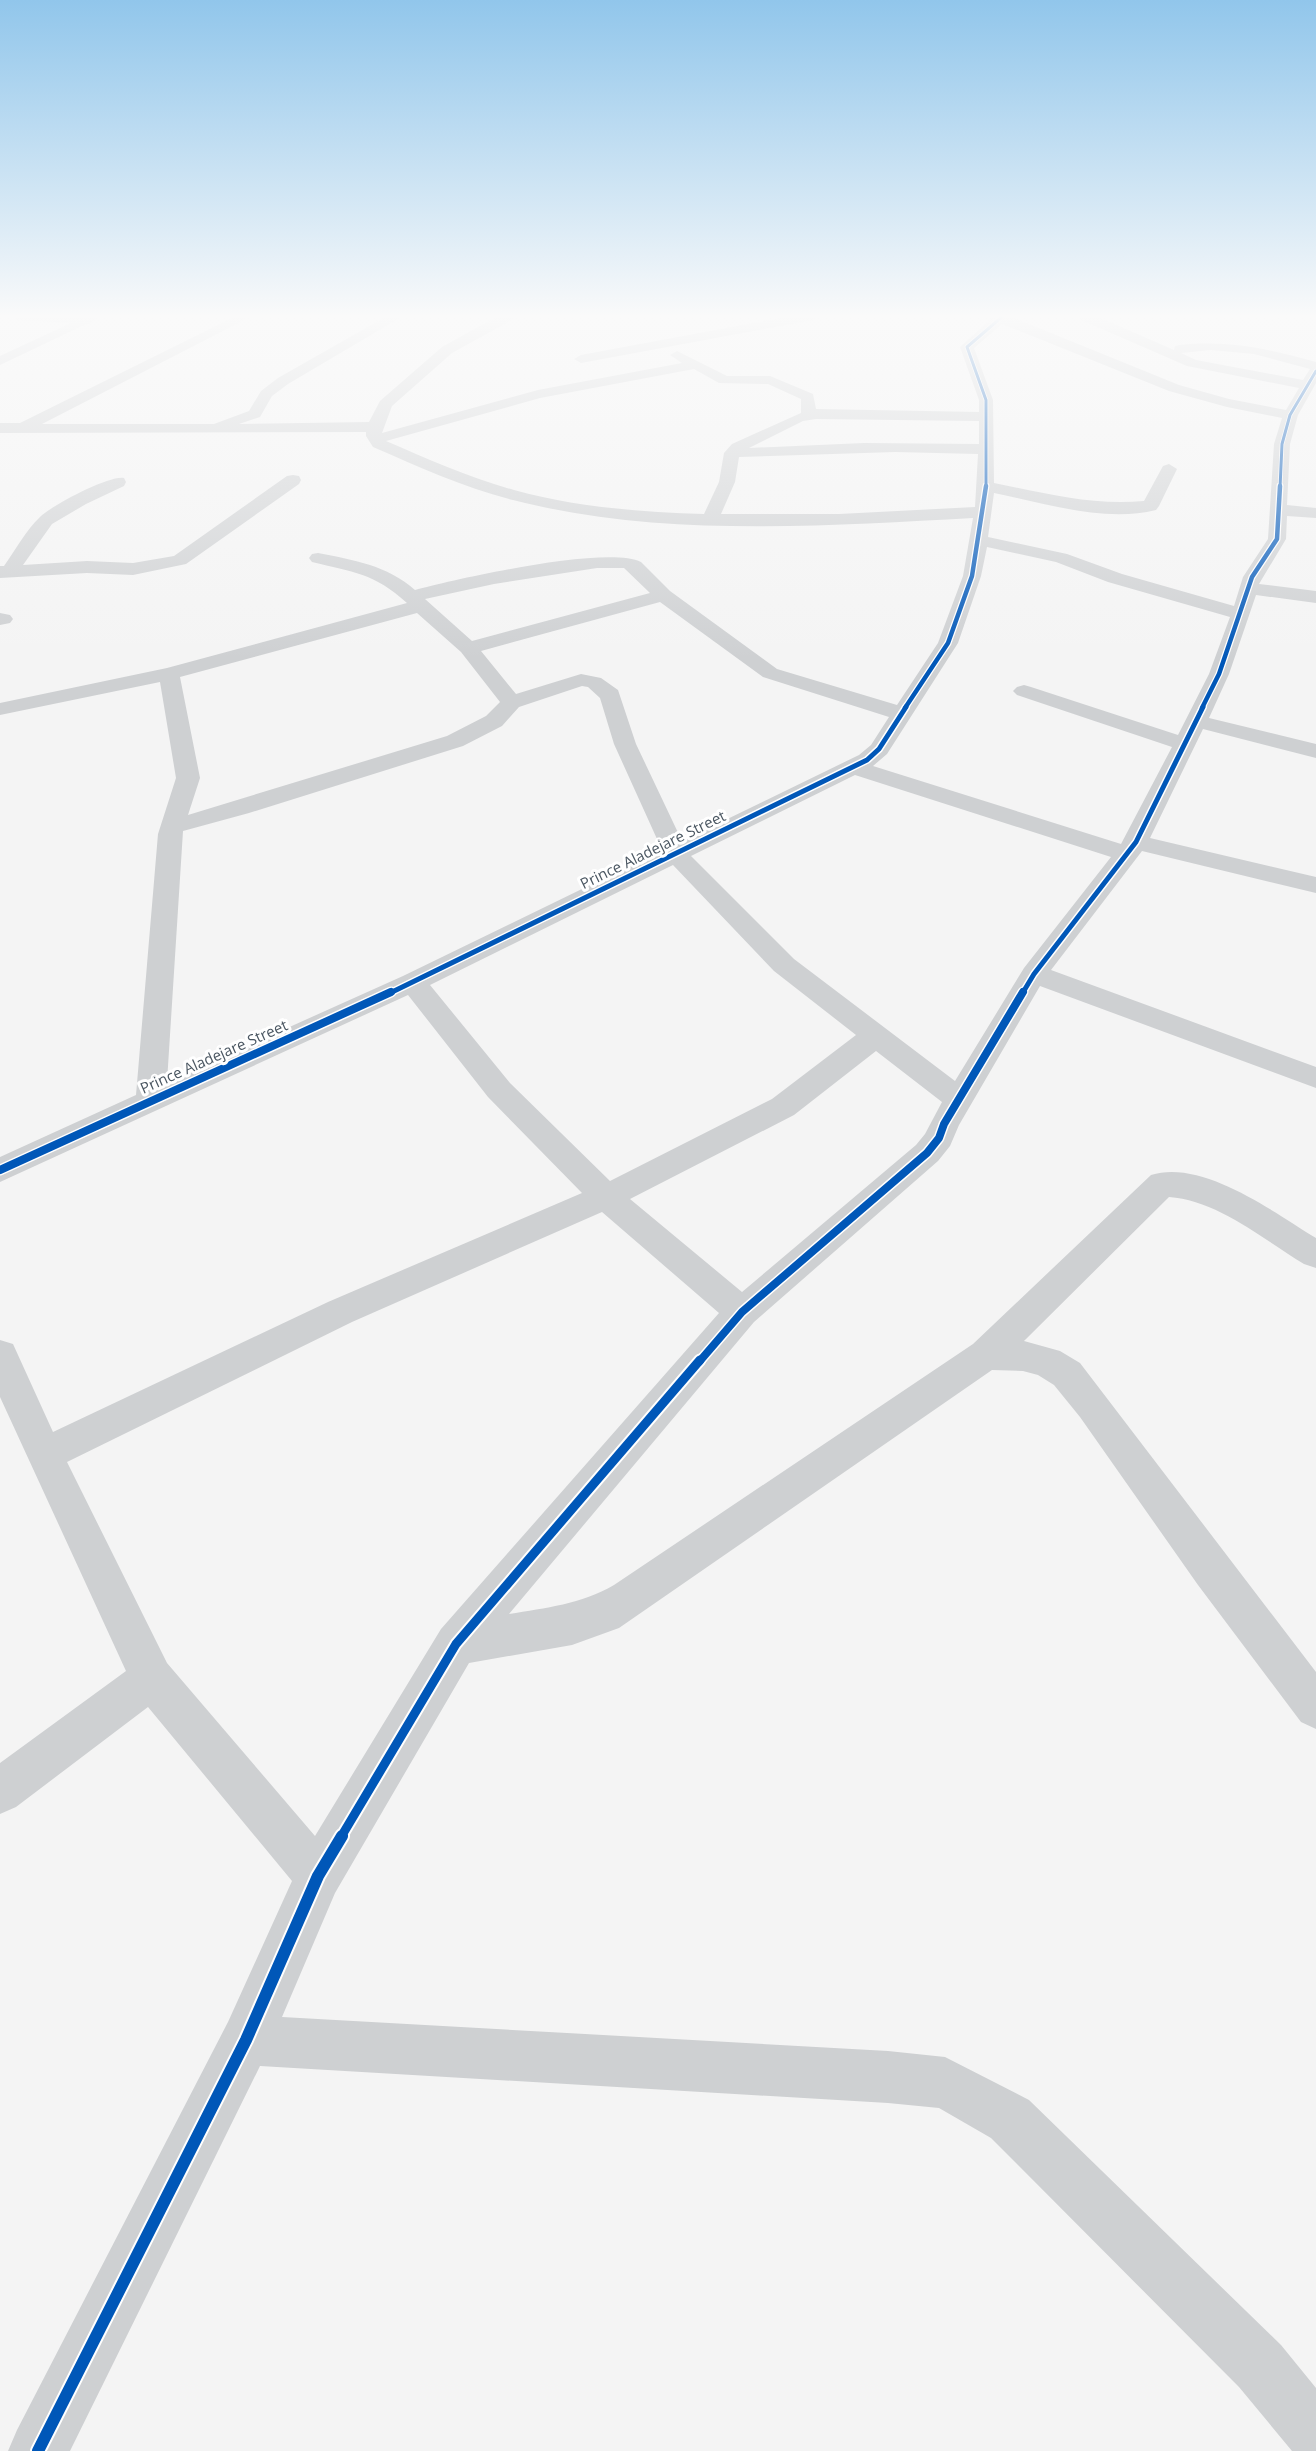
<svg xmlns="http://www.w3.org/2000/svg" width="1316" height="2451" viewBox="0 0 1316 2451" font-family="'Open Sans',sans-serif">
<rect width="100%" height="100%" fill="#f4f4f4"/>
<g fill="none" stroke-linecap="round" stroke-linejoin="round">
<path fill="#ced0d2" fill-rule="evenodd" d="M 11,316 L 89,316 L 96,320 L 89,324 L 17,320 Z
M 236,316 L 252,316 L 42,424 L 214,424 L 249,411 L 261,391 L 278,378 L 387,316 L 403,316 L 288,384 L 272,396 L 260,417 L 239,424 L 369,422 L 380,401 L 442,347 L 496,317 L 519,316 L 452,353 L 392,406 L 382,433 L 538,390 L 682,363 L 670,355 L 677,351 L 727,376 L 770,376 L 813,394 L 816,409 L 979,412 L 979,400 L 960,347 L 991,319 L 988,316 L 1009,316 L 1179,385 L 1229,399 L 1286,410 L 1299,388 L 1187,366 L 1072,316 L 1092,316 L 1103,319 L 1174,350 L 1175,346 L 1180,345 C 1230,340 1268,349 1316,362 L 1316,383 L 1298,415 L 1290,444 L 1287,505 L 1316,508 L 1316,518 L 1287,516 L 1286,539 L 1259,584 L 1316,591 L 1316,603 L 1256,595 L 1229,674 L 1209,718 L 1316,744 L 1316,758 L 1203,729 L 1150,838 L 1316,877 L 1316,893 L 1142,851 L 1051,970 L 1316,1067 L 1316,1088 L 1040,986 L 959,1125 L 950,1146 L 938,1161 L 754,1322 L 509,1614 C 546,1608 581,1604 614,1585 L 973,1344 L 1151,1175 C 1203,1159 1273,1212 1316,1238 L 1316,1268 L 1304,1264 C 1264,1240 1217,1200 1169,1197 L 1024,1341 L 1060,1351 L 1080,1363 L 1316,1672 L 1316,1729 L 1301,1722 L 1198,1585 L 1080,1417 L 1054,1385 L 1038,1375 L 1023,1371 L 992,1370 L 619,1628 L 572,1645 L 469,1663 L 335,1893 L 282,2017 L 888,2051 L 945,2057 L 1029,2100 L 1281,2345 L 1316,2388 L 1316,2451 L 1292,2451 L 1239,2387 L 991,2138 L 939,2108 L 888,2103 L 260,2066 L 70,2451 L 8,2451 L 17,2430 L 228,2022 L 292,1881 L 148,1707 L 16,1807 L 0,1814 L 0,1763 L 126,1671 L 0,1397 L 0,1340 L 13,1344 L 53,1432 L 328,1302 L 582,1193 L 488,1097 L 408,995 L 0,1182 L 0,1157 L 136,1095 L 158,834 L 176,778 L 160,682 L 0,715 L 0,703 L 167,668 L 407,603 C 374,573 353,572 312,562 L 309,558 L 312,554 L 318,553 C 353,560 387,565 415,590 C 456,579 606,545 641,562 L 670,591 L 777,669 L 897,705 L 938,643 L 963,576 L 973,518 C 823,526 660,538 513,500 C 465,488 419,467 373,447 L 366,436 L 366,432 L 0,433 L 0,423 L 20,423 ZM 1002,324 L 1169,391 L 1227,407 L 1282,418 L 1274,444 L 1268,539 L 1243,577 L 1234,606 L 1122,574 L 1067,554 L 988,537 L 994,493 C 1045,503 1104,523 1156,510 L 1159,506 L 1177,469 L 1169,464 L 1163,466 L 1144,501 C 1093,506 1044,493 994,483 L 993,400 L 974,348 ZM 1211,350 L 1254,354 L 1310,369 L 1303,380 L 1196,360 L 1181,353 ZM 694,369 L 719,383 L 768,384 L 801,399 L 801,413 L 732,444 L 724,453 L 719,482 L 704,514 C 641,512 574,507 514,490 C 470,478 428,459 386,441 L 540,398 ZM 816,419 L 979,421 L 979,444 L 864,443 L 749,448 L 803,421 ZM 895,452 L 978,454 L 975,507 L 839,514 L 721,514 L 735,482 L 739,457 ZM 987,547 L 1056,562 L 1108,582 L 1230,617 L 1209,674 L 1178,735 L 1031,687 L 1024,685 L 1017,687 L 1013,691 L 1017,695 L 1172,747 L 1121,844 L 873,766 L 887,754 L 958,643 L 981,576 ZM 597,568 L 624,568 L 650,593 L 472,641 L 425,599 L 494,584 ZM 660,602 L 763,677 L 889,717 L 871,745 L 859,755 L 682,841 L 636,744 L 618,690 L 601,678 L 581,674 L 516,694 L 481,651 ZM 417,613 L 461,652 L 500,702 L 486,716 L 447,736 L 188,815 L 200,778 L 180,677 ZM 582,686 L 588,687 L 600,698 L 614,744 L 662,850 L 403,976 L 167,1082 L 183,831 L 249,813 L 463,746 L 502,726 L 519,707 ZM 855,775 L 1111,857 L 1024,968 L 955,1081 L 794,959 L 691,856 ZM 673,865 L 774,971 L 856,1035 L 772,1099 L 610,1181 L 510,1083 L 430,985 ZM 876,1051 L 942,1102 L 925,1134 L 916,1145 L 742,1292 L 630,1199 L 794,1115 ZM 602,1212 L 719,1313 L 441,1629 L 315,1836 L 167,1663 L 67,1462 L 352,1322 Z
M 791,316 L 819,316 L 813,320 L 581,363 L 574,359 L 581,355 Z
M 293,475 L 299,476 L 301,480 L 299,484 L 186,564 L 133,575 L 87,573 L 0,578 L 0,566 L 4,566 C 15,551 26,530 40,517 C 51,506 109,475 124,478 L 126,482 L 124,486 L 86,504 L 52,524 L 23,565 L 87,561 L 133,563 L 174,556 L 287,476 Z
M 0,613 L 10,615 L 13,619 L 10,623 L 0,625 Z"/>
<path fill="#ced0d4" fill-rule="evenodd" d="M 86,316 L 103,316 L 0,365 L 0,356 Z"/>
<g stroke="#fff" stroke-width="4.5">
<path id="cycleway-far5" d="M 986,488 L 986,400 L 967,347 L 1003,316
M 1280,488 L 1282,444 L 1290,415 L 1316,371"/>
</g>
<g stroke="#fff" stroke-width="7">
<path id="cycleway-far4" d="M 905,708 L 948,643 L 972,576 L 986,486
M 1202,708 L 1219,674 L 1252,577 L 1277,539 L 1280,486"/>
</g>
<g stroke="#fff" stroke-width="8">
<path id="cycleway-far3" d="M 388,994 L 867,760 L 879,749 L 906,707
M 1022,994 L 1034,974 L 1136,842 L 1203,707"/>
</g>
<g stroke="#fff" stroke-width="11">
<path id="cycleway-far2" d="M 0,1170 L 391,992
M 699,1362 L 742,1312 L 927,1153 L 939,1138 L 944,1124 L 1023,992"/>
</g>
<g stroke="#fff" stroke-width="13">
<path id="cycleway-far1" d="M 341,1837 L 456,1644 L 700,1360"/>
</g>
<g stroke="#fff" stroke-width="16">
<path id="cycleway" d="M 38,2451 L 246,2040 L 318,1876 L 342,1836"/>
</g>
<use href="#cycleway-far5" stroke="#0057b8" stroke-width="3"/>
<use href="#cycleway-far4" stroke="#0057b8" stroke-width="4.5"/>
<use href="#cycleway-far3" stroke="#0057b8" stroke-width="5"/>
<use href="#cycleway-far2" stroke="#0057b8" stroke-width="8"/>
<use href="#cycleway-far1" stroke="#0057b8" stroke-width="9"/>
<use href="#cycleway" stroke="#0057b8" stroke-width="12"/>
</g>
<linearGradient id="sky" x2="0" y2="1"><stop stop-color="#91c6eb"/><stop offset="0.48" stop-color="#fafafa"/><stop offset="1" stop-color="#fafafa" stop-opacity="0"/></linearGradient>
<rect width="1316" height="659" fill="url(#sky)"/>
<g text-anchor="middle" stroke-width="6" stroke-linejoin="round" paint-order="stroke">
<g font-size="15" fill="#4a5661" stroke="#fff">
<text transform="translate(653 850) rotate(-26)" y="5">Prince Aladejare Street</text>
<text transform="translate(214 1057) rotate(-24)" y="5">Prince Aladejare Street</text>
</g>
</g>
</svg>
